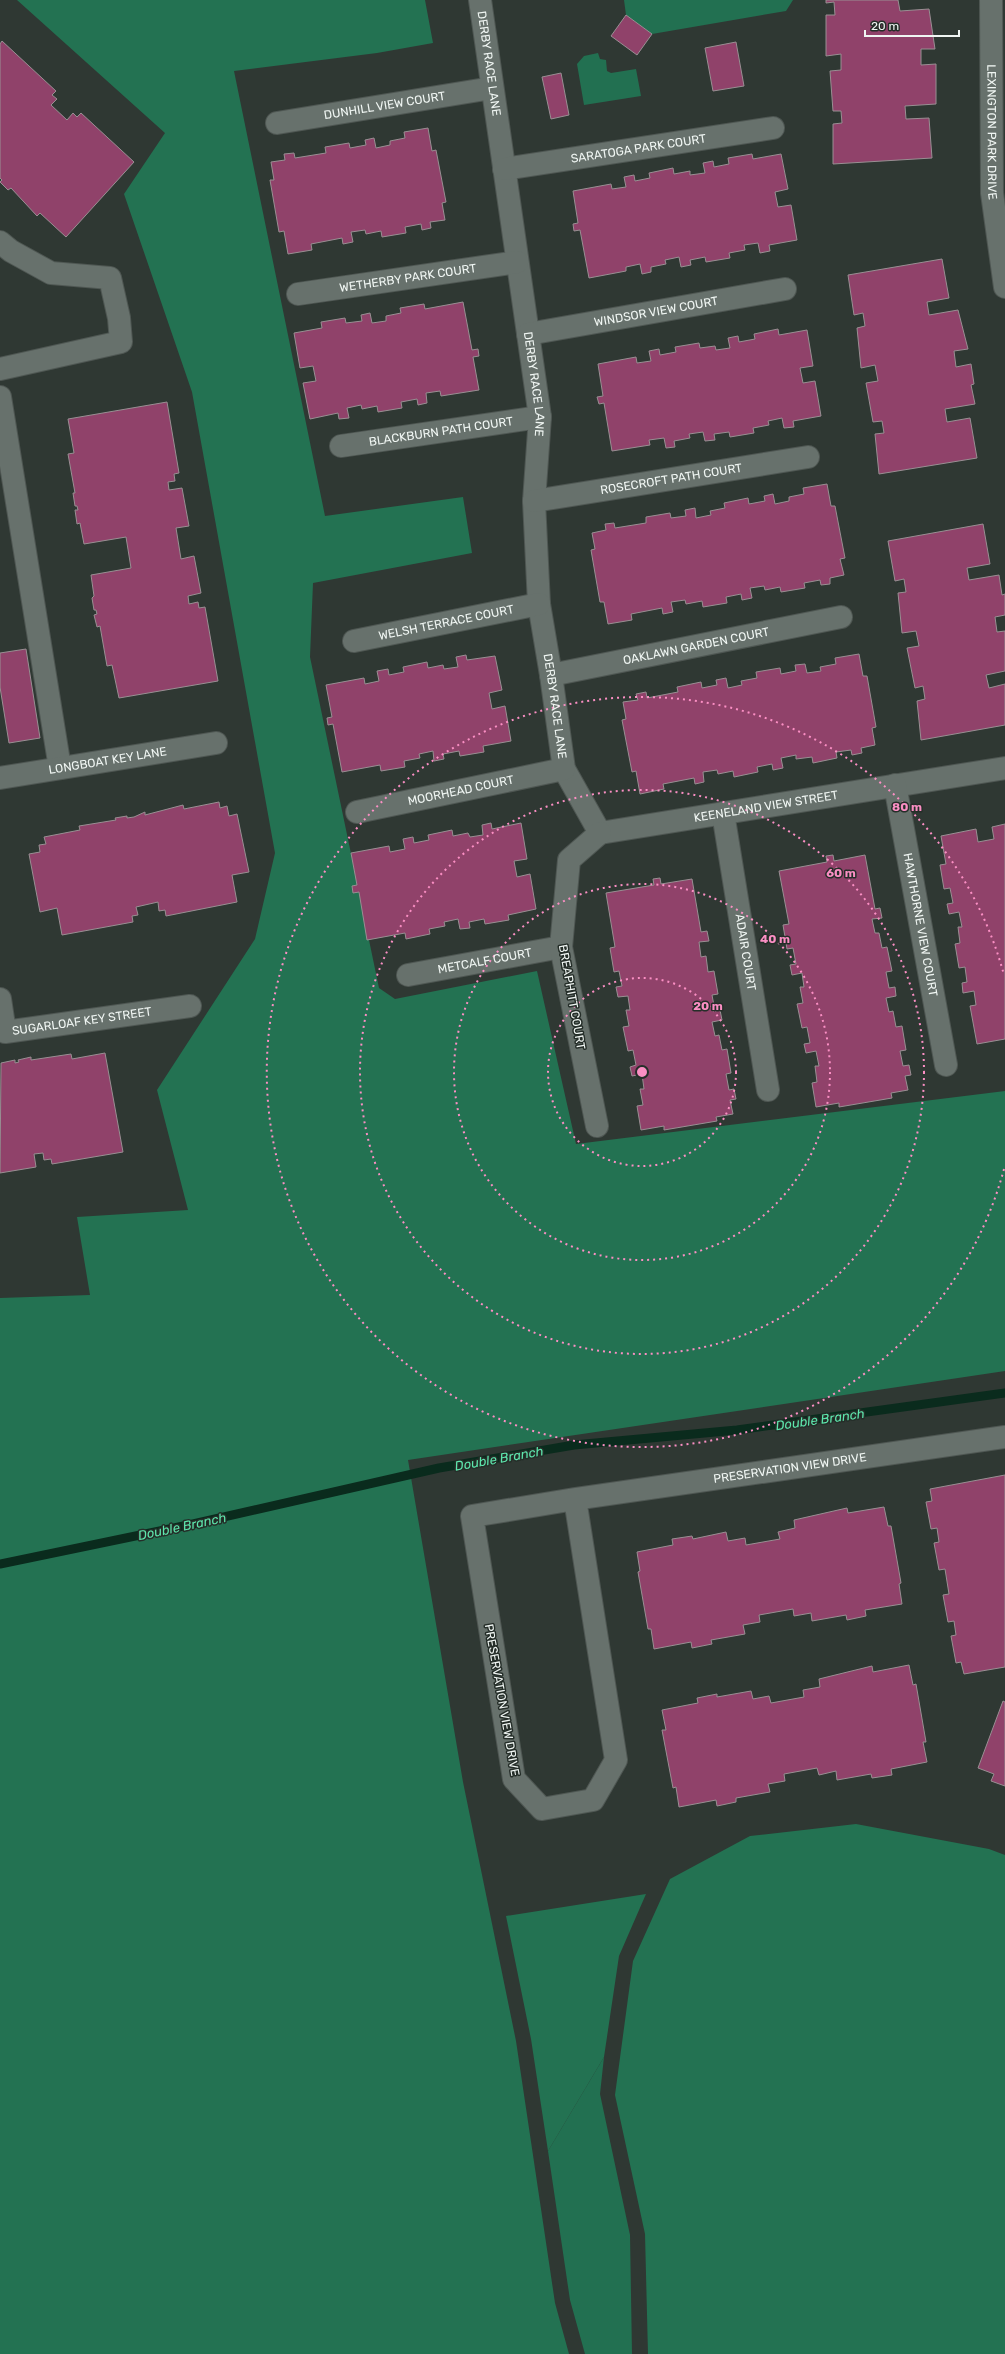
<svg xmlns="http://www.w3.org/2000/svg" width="1005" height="2354" viewBox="0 0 1005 2354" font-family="Rubik,sans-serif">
<rect width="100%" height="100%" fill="#2f3833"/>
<path fill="#227051" d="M 624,0 L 793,0 L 786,11 L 652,34 L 626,15 Z
M 598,53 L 600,59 L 606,60 L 607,71 L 611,73 L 636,69 L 641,96 L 584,105 L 577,64 L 584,56 Z
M 604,2057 L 600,2094 L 630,2235 L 632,2354 L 585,2354 L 570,2300 L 548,2151 Z"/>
<path fill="#237252" d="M 17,0 L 425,0 L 433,43 L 377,53 L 234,71 L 325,516 L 463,497 L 472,553 L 313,583 L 310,657 L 379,988 L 395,999 L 537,971 L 576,1144 L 1005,1091 L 1005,1371 L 408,1460 L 463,1782 L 516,2041 L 555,2303 L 569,2354 L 0,2354 L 0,1298 L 90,1295 L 77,1217 L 188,1210 L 157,1090 L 255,939 L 275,853 L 192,392 L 124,194 L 165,133 Z
M 856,1824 L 989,1849 L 1005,1855 L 1005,2354 L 648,2354 L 645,2234 L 615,2095 L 633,1961 L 670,1879 L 750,1836 Z
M 646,1894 L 619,1956 L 604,2057 L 548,2151 L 531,2039 L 506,1916 Z"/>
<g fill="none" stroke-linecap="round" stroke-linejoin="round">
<path stroke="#0a2b1d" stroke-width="9" d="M 0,1564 L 193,1524 L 439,1468 L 574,1445 L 737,1430 L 1005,1393"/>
</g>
<path fill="#90426a" stroke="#998f93" d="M 826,0 L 898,0 L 900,11 L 929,9 L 935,49 L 921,49 L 921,65 L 936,64 L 936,104 L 905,106 L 906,119 L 929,118 L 932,158 L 833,164 L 833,124 L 842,123 L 841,111 L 833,111 L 830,71 L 841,70 L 841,54 L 826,56 L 826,15 L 835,15 L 834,2 L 826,3 Z
M 626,15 L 652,34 L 637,55 L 611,36 Z
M 2,41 L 56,91 L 52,95 L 57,99 L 51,105 L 67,120 L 73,113 L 77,117 L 81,113 L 134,162 L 66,237 L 40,213 L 37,216 L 11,188 L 8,190 L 0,182 L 2,180 L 0,178 L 0,44 Z
M 736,42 L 744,86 L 713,91 L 705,48 Z
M 561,73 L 569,115 L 551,119 L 542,77 Z
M 428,128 L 432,151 L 436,150 L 446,202 L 442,203 L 445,220 L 430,222 L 431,228 L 422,230 L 421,224 L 405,227 L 406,233 L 382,237 L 381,231 L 366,234 L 365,230 L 351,232 L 353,242 L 343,244 L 342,238 L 311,244 L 312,250 L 288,254 L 284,231 L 279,232 L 270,180 L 274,180 L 271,162 L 285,160 L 284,154 L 294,153 L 295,158 L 326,153 L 325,147 L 349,143 L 350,148 L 366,145 L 365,140 L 374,138 L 376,148 L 390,145 L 390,141 L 405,138 L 404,132 Z
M 752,154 L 753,159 L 781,154 L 788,189 L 775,192 L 778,207 L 791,205 L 797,240 L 769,245 L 770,251 L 760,253 L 758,243 L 744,245 L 745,250 L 729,253 L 730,258 L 706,262 L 705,257 L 690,260 L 691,265 L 681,267 L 679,257 L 665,260 L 666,264 L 651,267 L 651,272 L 642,274 L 640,264 L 626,267 L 626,271 L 589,278 L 580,230 L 574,231 L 573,224 L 578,223 L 573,191 L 611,184 L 612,189 L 626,187 L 624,177 L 634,175 L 635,181 L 650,178 L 649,173 L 673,168 L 674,174 L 690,171 L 690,175 L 705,173 L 703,163 L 713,161 L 714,167 L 729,164 L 728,158 Z
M 942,259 L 949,298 L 927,302 L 929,315 L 958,310 L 968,349 L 954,351 L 956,367 L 971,364 L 974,384 L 971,385 L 975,404 L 945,409 L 947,422 L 970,418 L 977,458 L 879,474 L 875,434 L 884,433 L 882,421 L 873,422 L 866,383 L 878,381 L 875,365 L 861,368 L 857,328 L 865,326 L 863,313 L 854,315 L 848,275 Z
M 463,302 L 472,350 L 478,349 L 479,356 L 473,357 L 479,390 L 441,396 L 440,391 L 426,393 L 427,403 L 418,405 L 417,399 L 401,402 L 402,408 L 378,412 L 377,406 L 362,409 L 361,405 L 347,408 L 349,418 L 339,419 L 338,413 L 310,419 L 303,383 L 316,381 L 313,366 L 300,368 L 294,333 L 322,328 L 321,322 L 345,318 L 346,323 L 362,321 L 361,315 L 370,313 L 372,323 L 386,321 L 386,316 L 401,313 L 400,308 L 424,304 L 425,309 Z
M 778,329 L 779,335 L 807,330 L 813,366 L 800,368 L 803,383 L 815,381 L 821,416 L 793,421 L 794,427 L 784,428 L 782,418 L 768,421 L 769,425 L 753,428 L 754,433 L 730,437 L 729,432 L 714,434 L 715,440 L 705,441 L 703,432 L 689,434 L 690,438 L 674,441 L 675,447 L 666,448 L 664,438 L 649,440 L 650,445 L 612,451 L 604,403 L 599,404 L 597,397 L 603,396 L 598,364 L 636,357 L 637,363 L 651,361 L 649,351 L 659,349 L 660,355 L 676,352 L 675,347 L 699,343 L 700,348 L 715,346 L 716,350 L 730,348 L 728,338 L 738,336 L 739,342 L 755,339 L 754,334 Z
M 167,402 L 179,473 L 174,474 L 175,481 L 168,482 L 169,490 L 182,488 L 189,526 L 176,528 L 181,559 L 194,556 L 201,593 L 188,596 L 189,604 L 198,602 L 199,608 L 205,607 L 218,681 L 119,698 L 112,665 L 107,666 L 100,626 L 97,627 L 94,615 L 97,614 L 96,610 L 94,610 L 92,598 L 94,596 L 91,575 L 131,568 L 126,537 L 84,544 L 80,523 L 77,524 L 75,510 L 78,510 L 77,506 L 75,506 L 73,493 L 75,493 L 68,454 L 74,453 L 68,419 Z
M 827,484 L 831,506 L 835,506 L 845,558 L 840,559 L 844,575 L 830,578 L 830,584 L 821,585 L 820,580 L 804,583 L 805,588 L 781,592 L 780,587 L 765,590 L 764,586 L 750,588 L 752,598 L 742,600 L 741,594 L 726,597 L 727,603 L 703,607 L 702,601 L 686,604 L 685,600 L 671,602 L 673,612 L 663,614 L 662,608 L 631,614 L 632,620 L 608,624 L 604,602 L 600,602 L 591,550 L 595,549 L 592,533 L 606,530 L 605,524 L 614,523 L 615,528 L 646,523 L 646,517 L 670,513 L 671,518 L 686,516 L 685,510 L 695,508 L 696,518 L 711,515 L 710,511 L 725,508 L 724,503 L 748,498 L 749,504 L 765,501 L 764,496 L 773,494 L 775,504 L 789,501 L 789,497 L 804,494 L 803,488 Z
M 983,524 L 990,564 L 967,568 L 969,580 L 999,575 L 1002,595 L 1005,594 L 1005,615 L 995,617 L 997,632 L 1005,631 L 1005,671 L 986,675 L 989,688 L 1005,684 L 1005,725 L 921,740 L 917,701 L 925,699 L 923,686 L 915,688 L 907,648 L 919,646 L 916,631 L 902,633 L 898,593 L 906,592 L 904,579 L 895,581 L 888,541 Z
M 26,649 L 40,738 L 9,743 L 0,687 L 0,653 Z
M 859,654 L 863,676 L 867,676 L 876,727 L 872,728 L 875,745 L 861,748 L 862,753 L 852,755 L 851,750 L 836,752 L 837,758 L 813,763 L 812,757 L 796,759 L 796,755 L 781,758 L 783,768 L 773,770 L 772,764 L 757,767 L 758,772 L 734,777 L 733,771 L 718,774 L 717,770 L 703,772 L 704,782 L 695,784 L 694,778 L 663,784 L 664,789 L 640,794 L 636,771 L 632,772 L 622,720 L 626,719 L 623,702 L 638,700 L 636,694 L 646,692 L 647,698 L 678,692 L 677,687 L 701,682 L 702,688 L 717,685 L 716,680 L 726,678 L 728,688 L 742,685 L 741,681 L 757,678 L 756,672 L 780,668 L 781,674 L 796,671 L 795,665 L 805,664 L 807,673 L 821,671 L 820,667 L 836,664 L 835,658 Z
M 466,655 L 467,660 L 495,656 L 502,690 L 489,693 L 492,709 L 505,706 L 511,741 L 483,746 L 484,752 L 460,756 L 459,751 L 443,754 L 444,759 L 434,761 L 433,751 L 419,754 L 420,758 L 404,761 L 405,767 L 381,771 L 380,765 L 342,772 L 333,724 L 328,725 L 327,718 L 332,717 L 326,685 L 364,678 L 365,684 L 379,681 L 377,671 L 388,669 L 389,675 L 404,672 L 403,667 L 427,662 L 428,668 L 443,665 L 444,669 L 458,667 L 456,657 Z
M 219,802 L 220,808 L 227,806 L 229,816 L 237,814 L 249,872 L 232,875 L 237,902 L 166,916 L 165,910 L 159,911 L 158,902 L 136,907 L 138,915 L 132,916 L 133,922 L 62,935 L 57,908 L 40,912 L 29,854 L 40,852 L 39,845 L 46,844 L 44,837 L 80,830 L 79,826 L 116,820 L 115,818 L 127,816 L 127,818 L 134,817 L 145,812 L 145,815 L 183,805 L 184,809 Z
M 491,823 L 492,829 L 521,823 L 527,859 L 514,861 L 517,877 L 530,874 L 536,909 L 508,915 L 509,920 L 485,924 L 484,919 L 469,922 L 470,928 L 460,929 L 458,919 L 444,922 L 445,926 L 429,929 L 430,934 L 406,939 L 405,933 L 367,940 L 359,892 L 353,893 L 352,886 L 357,885 L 351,853 L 389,846 L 390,852 L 405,849 L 403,839 L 413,837 L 414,843 L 429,840 L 428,835 L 452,830 L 453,836 L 468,833 L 470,837 L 483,835 L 482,825 Z
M 1005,824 L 1005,1039 L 977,1044 L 970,1006 L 976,1005 L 974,991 L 963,993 L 962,983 L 967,982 L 965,967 L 959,968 L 955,944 L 960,943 L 958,927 L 962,927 L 959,912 L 949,914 L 947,904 L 953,903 L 950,888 L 944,889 L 940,865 L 946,864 L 941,836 L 976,829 L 978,842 L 994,839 L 992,827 Z
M 833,855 L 834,861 L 865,855 L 875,909 L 880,908 L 882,918 L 872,919 L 875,933 L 879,933 L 882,948 L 887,947 L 892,971 L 886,972 L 889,988 L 895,987 L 896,996 L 886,998 L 889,1012 L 893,1011 L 896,1027 L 902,1026 L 906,1050 L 900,1051 L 903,1066 L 909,1065 L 911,1075 L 905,1076 L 908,1090 L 891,1093 L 892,1098 L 839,1107 L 839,1103 L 816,1107 L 812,1083 L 817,1082 L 815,1066 L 819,1066 L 816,1051 L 806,1053 L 804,1044 L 810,1043 L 807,1027 L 802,1028 L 797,1004 L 803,1003 L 800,987 L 804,987 L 802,973 L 792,975 L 790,965 L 796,964 L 793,948 L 787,949 L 783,925 L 789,924 L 779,871 L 827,862 L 826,856 Z
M 660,878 L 661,884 L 692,879 L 701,932 L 707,931 L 709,941 L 699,942 L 701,957 L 706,956 L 708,972 L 714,971 L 718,994 L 712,995 L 715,1011 L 720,1010 L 722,1020 L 712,1022 L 715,1036 L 719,1035 L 722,1050 L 727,1049 L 731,1073 L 726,1074 L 729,1090 L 734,1089 L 736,1099 L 730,1100 L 733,1114 L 716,1117 L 717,1121 L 664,1130 L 664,1126 L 641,1130 L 637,1106 L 643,1105 L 640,1089 L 644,1089 L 642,1074 L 632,1076 L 630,1067 L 636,1065 L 633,1050 L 628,1051 L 623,1027 L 629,1026 L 626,1010 L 630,1010 L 628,996 L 618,997 L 616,987 L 622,986 L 619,971 L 614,972 L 610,948 L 615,947 L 606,893 L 654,885 L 653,879 Z
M 105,1053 L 123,1152 L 52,1164 L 51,1159 L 44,1160 L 43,1153 L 34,1154 L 36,1167 L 0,1173 L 1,1063 L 15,1060 L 15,1063 L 19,1062 L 18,1060 L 31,1057 L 31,1060 L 71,1054 L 72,1059 Z
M 1005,1475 L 1005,1667 L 964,1674 L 961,1662 L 956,1663 L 951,1636 L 956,1635 L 954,1621 L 948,1622 L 943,1595 L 949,1594 L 945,1569 L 939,1570 L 934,1543 L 939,1542 L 937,1528 L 931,1529 L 926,1502 L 932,1501 L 930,1489 Z
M 884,1507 L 888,1526 L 891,1526 L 901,1583 L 899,1584 L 902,1604 L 865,1610 L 866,1616 L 847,1620 L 846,1615 L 812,1621 L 811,1613 L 794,1616 L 793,1609 L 759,1615 L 760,1622 L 743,1625 L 745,1634 L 711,1640 L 712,1644 L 692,1648 L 691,1642 L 654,1649 L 651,1629 L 648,1629 L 638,1572 L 640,1571 L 637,1552 L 673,1545 L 672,1539 L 692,1536 L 693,1539 L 726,1532 L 728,1541 L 745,1538 L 746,1545 L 780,1539 L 778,1532 L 795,1528 L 794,1520 L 847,1508 L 848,1513 Z
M 909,1665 L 913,1685 L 916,1684 L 926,1742 L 923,1742 L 927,1762 L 891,1769 L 892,1775 L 872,1778 L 871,1774 L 837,1780 L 836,1771 L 819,1775 L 817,1768 L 784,1774 L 785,1781 L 768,1784 L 770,1792 L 736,1798 L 736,1802 L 717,1806 L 716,1800 L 679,1807 L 676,1787 L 673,1788 L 662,1730 L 666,1730 L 662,1710 L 698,1703 L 697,1698 L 717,1694 L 717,1697 L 751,1691 L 753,1699 L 769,1696 L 771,1703 L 804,1697 L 803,1690 L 820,1687 L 819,1679 L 872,1666 L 873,1672 Z
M 1003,1701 L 1005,1702 L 1005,1786 L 991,1781 L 994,1774 L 978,1768 Z"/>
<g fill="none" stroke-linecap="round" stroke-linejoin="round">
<g stroke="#4f5753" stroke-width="24">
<g id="street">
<path id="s1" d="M 480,0 L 540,417 L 534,501 L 539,604 L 551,675 L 564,769 L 600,833 L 1005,768"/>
<path id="s2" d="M 991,0 L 992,193 L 1005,287"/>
<path id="s3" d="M 277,123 L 492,88"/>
<path id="s4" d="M 504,169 L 773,128"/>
<path d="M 0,242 L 11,251 L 51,273 L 110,278 L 119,318 L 121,342 L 0,369"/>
<path id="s5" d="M 298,294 L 517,262"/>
<path id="s6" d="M 528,334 L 785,289"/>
<path d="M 0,397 L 60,768"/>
<path id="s7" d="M 341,446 L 540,417"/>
<path id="s8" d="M 534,501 L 808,457"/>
<path id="s9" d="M 354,641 L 539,604"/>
<path id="s10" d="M 551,675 L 841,617"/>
<path id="s11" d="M 0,778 L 216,743"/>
<path id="s12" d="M 895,785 L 946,1065"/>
<path id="s13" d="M 357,812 L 564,769"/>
<path id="s14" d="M 723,813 L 768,1090"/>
<path id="s15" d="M 408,975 L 561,947"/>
<path id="s16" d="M 0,999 L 5,1032 L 190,1006"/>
<path d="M 597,1126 L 561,947 L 569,860 L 600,833"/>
<path id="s17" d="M 575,1499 L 616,1760 L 593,1800 L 542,1809 L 514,1779 L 472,1516 L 575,1499 L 1005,1437"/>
</g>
</g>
<use href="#street" stroke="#67716c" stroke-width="22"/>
</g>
<g fill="none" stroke="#fb8fc4" stroke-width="2" stroke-dasharray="2 4">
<circle cx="642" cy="1072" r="94"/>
<circle cx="642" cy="1072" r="188"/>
<circle cx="642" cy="1072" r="282"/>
<path d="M1004 1169A375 375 0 1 1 1004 975"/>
</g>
<g text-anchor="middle" stroke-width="3" stroke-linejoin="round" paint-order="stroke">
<g font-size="12" fill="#f0f6f3" stroke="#252e29">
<text dy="4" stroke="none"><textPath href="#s1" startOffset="64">DERBY RACE LANE</textPath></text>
<text dy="4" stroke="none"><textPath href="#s3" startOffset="109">DUNHILL VIEW COURT</textPath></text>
<text dy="4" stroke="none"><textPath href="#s2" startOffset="132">LEXINGTON PARK DRIVE</textPath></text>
<text dy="4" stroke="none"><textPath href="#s4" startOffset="136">SARATOGA PARK COURT</textPath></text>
<text dy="4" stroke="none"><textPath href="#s5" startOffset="111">WETHERBY PARK COURT</textPath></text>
<text dy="4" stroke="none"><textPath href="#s6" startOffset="130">WINDSOR VIEW COURT</textPath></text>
<text dy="4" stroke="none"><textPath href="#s1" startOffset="388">DERBY RACE LANE</textPath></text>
<text dy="4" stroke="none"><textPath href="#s7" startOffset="101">BLACKBURN PATH COURT</textPath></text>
<text dy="4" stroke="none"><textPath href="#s8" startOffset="139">ROSECROFT PATH COURT</textPath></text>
<text dy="4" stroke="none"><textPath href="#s9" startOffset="94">WELSH TERRACE COURT</textPath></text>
<text dy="4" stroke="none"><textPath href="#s10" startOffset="148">OAKLAWN GARDEN COURT</textPath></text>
<text dy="4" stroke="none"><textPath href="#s1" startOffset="712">DERBY RACE LANE</textPath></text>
<text dy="4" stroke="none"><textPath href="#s11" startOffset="109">LONGBOAT KEY LANE</textPath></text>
<text dy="4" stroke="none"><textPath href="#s13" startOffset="106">MOORHEAD COURT</textPath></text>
<text dy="4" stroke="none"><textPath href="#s1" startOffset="1017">KEENELAND VIEW STREET</textPath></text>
<text dy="4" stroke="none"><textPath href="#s12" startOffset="142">HAWTHORNE VIEW COURT</textPath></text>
<text dy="4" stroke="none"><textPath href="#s14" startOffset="141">ADAIR COURT</textPath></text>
<text dy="4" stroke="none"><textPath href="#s15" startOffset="78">METCALF COURT</textPath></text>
<text transform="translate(572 997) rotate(80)" y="4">BREAPHITT COURT</text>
<text dy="4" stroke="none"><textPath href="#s16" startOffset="111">SUGARLOAF KEY STREET</textPath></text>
<text dy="4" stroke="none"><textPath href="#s17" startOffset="991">PRESERVATION VIEW DRIVE</textPath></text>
<text transform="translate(502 1700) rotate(80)" y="4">PRESERVATION VIEW DRIVE</text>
</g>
<g font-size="13" font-style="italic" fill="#5ee7ad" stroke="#252e29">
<text transform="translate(820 1419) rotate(-8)" y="5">Double Branch</text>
<text transform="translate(499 1458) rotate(-10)" y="5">Double Branch</text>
<text transform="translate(182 1526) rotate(-12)" y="5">Double Branch</text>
</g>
</g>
<circle cx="642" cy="1072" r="6" fill="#fb8fc4" stroke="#252e29" stroke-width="2"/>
<g font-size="12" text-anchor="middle" font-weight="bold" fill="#fb8fc4" stroke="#252e29" stroke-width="3" stroke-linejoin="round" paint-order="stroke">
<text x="907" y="811">80 m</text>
<text x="841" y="877">60 m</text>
<text x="775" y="943">40 m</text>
<text x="708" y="1010">20 m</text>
</g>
<path d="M865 30v6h94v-6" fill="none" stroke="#f0f6f3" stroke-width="2"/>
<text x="871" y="30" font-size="12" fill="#f0f6f3" stroke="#252e29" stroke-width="3" paint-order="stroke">20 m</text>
</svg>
